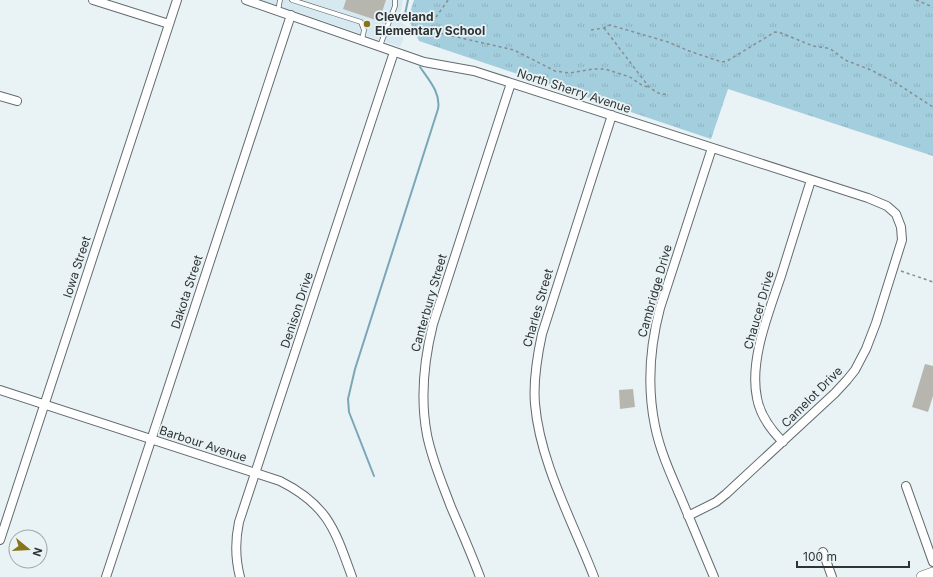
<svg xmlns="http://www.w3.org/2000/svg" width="933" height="577" viewBox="0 0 933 577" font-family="Inter,sans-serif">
<defs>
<pattern id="grass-tufts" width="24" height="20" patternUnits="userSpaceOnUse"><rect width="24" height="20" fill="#a3cede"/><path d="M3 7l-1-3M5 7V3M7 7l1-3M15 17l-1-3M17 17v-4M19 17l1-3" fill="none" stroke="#8db1bf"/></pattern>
</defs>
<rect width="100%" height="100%" fill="#e9f3f6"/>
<path fill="#d7e9f0" d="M 261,0 L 403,0 L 399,21 L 408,27 L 400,47 Z"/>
<path fill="url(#grass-tufts)" d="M 414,0 L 933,0 L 933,156 L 728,89 L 711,139 L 419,41 L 408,19 Z"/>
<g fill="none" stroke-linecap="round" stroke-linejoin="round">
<path stroke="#7aa7b8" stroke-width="2" d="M 405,14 L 408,0
M 374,476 L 349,412 L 348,399 L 355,369 L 438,109 C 441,93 429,80 420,67"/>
</g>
<path fill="#b7b6ae" d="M 346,0 L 386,0 L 379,21 L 343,9 Z
M 925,364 L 933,366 L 933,396 L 928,412 L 912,407 Z
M 633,389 L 635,407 L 620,409 L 619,390 Z"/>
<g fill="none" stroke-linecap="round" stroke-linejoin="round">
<g stroke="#636b6f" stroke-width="5.5">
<path id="lane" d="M 292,0 L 361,22 L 364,30 L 362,40
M 278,11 L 280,0
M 380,46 L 395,6 L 395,0"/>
</g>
<g stroke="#636b6f" stroke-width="10">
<path id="street" d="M 93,0 L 169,24
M 246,0 L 424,62 L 474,71 L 868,198 L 887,206 L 896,214 L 901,227 L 902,240 L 876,323 L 866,349 L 855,370 L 847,380 L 835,393 L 726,494 L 716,502 L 688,516
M 0,96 L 17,101
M 712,148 L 660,308 C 650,346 647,387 655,426 C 660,451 671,475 681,498 C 692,524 703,551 714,577
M 0,390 L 280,481 C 328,505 335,530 352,577
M 783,442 C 771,430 760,415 757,398 C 749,360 769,312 781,276 C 791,244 801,212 811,180
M 906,486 L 933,562
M 0,540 L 177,0
M 823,552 L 832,577
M 106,577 L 291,15
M 240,577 C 235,558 235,541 239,522 L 394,52
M 480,577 C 471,553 461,530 451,507 C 442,483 432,460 427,435 C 420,398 424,360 433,324 L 511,83
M 594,577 C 573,522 540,463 535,404 C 533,380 537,357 542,334 L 612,115"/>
</g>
<g stroke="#636b6f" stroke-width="12">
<path id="secondary" d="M 922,577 L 933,573"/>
</g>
<path stroke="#878e90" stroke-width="1.5" stroke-dasharray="3 3" stroke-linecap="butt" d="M 448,0 L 434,20 L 432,27 L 439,33 L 514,50 L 555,71 L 569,73 L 593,69 L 605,69 L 630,77 L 643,86 L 649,87
M 916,0 L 933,7
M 604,28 L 649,87 L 658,93 L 668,95
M 591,30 L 604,28 L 610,25 L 668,42 L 689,51 L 722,62 L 727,61 L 775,32 L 781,33 L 813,46 L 827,48 L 832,50 L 845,60 L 871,70 L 896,83 L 933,107
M 901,271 L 933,282"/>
<use href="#lane" stroke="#fff" stroke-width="4"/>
<use href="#street" stroke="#fff" stroke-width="8"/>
<use href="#secondary" stroke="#fff" stroke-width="11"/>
</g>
<circle fill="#857619" stroke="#e9f3f6" stroke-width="1.5" cx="367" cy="24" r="4"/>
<g text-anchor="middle" stroke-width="3.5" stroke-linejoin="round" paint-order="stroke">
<g font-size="12" font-weight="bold" fill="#2f3334" stroke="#e9f3f6" text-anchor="start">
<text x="375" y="21">Cleveland<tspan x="375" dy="14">Elementary School</tspan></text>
</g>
<g font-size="12" fill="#2f3334" stroke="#e9f3f6">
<text transform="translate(574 91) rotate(18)" y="4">North Sherry Avenue</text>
<text transform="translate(77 267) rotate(-72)" y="4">Iowa Street</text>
<text transform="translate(655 291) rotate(-74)" y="4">Cambridge Drive</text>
<text transform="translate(187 292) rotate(-72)" y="4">Dakota Street</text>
<text transform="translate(429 303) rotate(-74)" y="4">Canterbury Street</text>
<text transform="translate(538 308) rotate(-74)" y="4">Charles Street</text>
<text transform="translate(297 310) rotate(-72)" y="4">Denison Drive</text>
<text transform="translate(759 310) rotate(-74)" y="4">Chaucer Drive</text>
<text transform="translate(812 397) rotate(-45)" y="4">Camelot Drive</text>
<text transform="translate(203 444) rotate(18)" y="4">Barbour Avenue</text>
</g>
</g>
<g transform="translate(28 549) rotate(108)"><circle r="19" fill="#e9f3f6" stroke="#9fa6a8"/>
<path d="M0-3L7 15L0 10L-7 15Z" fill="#857619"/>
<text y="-6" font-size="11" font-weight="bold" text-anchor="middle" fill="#2f3334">N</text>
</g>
<path d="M797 561v6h112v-6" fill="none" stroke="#2f3334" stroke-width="2"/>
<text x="803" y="561" font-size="12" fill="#2f3334" stroke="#e9f3f6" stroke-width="3" paint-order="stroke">100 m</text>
</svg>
